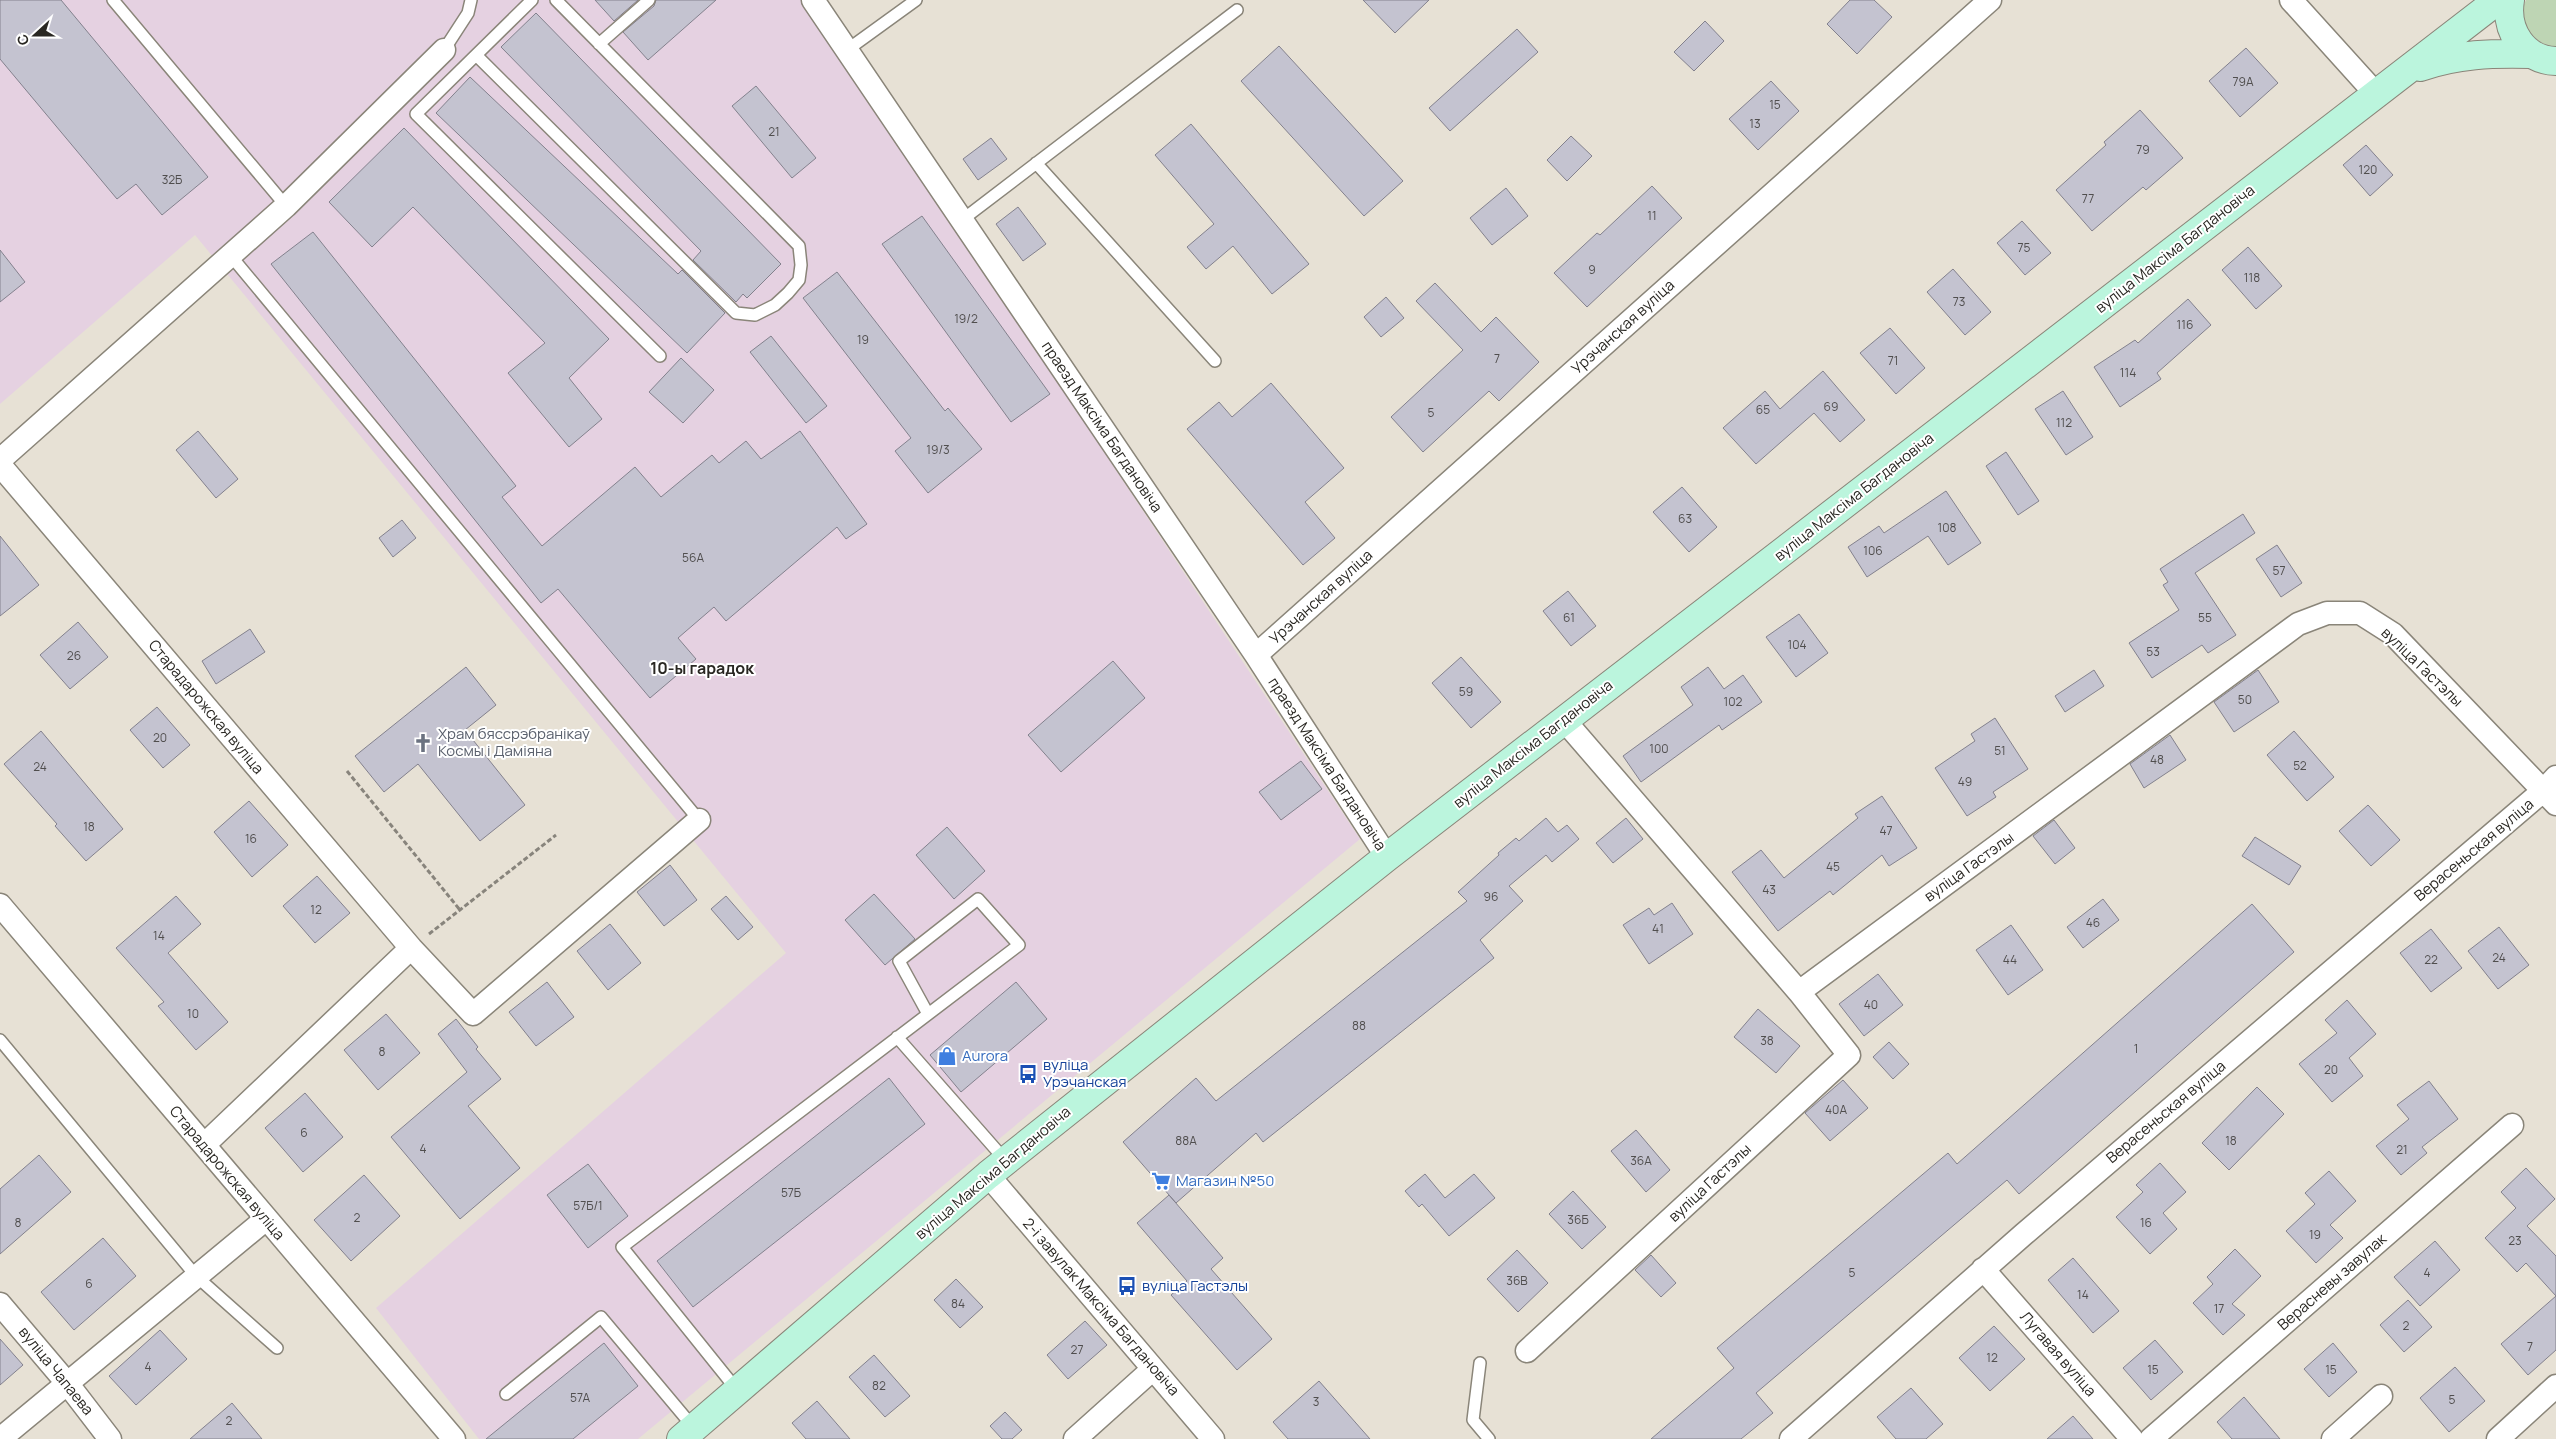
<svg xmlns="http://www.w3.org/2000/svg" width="2556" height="1439" viewBox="0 0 2556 1439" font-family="Manrope,sans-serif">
<rect width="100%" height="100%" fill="#e7e1d5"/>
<path fill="#e5d1e1" d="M 0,0 L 805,0 L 1360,839 L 638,1439 L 479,1439 L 376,1308 L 786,953 L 195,235 L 0,404 Z"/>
<path fill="#bed5b4" d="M 2526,0 L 2556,0 L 2556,49 C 2534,41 2513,27 2526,0 Z"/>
<path fill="#c4c3d0" stroke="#83818d" d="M 0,0 L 61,0 L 208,177 L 162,215 L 136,184 L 117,199 L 0,59 Z
M 595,0 L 638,0 L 614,21 Z
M 656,0 L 716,0 L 648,60 L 623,32 L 654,6 Z
M 1363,0 L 1429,0 L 1395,33 Z
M 1850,0 L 1874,0 L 1892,17 L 1857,54 L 1827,24 Z
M 536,13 L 781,264 L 747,298 L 743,294 L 736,302 L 693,260 L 701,251 L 501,47 Z
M 1705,21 L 1724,41 L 1694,71 L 1674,52 Z
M 1517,29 L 1538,52 L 1450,131 L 1429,108 Z
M 1279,46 L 1403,181 L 1364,216 L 1241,81 Z
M 2246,48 L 2278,83 L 2240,117 L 2209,81 Z
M 470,77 L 678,274 L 682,270 L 725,313 L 687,353 L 436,113 Z
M 1771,81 L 1799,111 L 1758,150 L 1729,119 Z
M 756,86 L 816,158 L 792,178 L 732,106 Z
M 2140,110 L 2183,158 L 2146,190 L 2143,187 L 2092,231 L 2056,190 L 2106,145 L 2104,142 Z
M 1191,124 L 1309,264 L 1272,294 L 1233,246 L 1206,269 L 1187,247 L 1214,224 L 1155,155 Z
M 404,128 L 609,339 L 569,378 L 602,419 L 569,447 L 508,373 L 545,343 L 413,207 L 372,247 L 329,202 Z
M 1571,136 L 1592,156 L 1567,181 L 1547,160 Z
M 991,138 L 1007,159 L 978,180 L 963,159 Z
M 2366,145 L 2393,175 L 2370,196 L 2343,165 Z
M 1652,186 L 1682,218 L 1587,307 L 1554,273 L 1597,233 L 1600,235 Z
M 1506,188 L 1528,216 L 1492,245 L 1470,218 Z
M 1018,207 L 1046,244 L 1023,261 L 996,224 Z
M 922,216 L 1050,394 L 1011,422 L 882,244 Z
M 2022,221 L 2051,253 L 2025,275 L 1997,243 Z
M 313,232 L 516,486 L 502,497 L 542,546 L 635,467 L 661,497 L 712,455 L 719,463 L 746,441 L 761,459 L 800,431 L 867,524 L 846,539 L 837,527 L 726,621 L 714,607 L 678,638 L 696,659 L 650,698 L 558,589 L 541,603 L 271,264 Z
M 2248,247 L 2282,286 L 2256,309 L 2222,270 Z
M 0,250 L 25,282 L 0,302 Z
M 1953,269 L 1991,312 L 1965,335 L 1927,292 Z
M 837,272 L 945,411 L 948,408 L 982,449 L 928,493 L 895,451 L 911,438 L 803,298 Z
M 1435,283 L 1481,332 L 1496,317 L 1539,362 L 1499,401 L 1489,391 L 1423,452 L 1391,417 L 1463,350 L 1416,301 Z
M 1386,297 L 1404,318 L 1381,337 L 1364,317 Z
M 2188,299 L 2211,325 L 2157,373 L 2161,379 L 2120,407 L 2094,367 L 2135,340 L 2138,343 Z
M 1890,328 L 1925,368 L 1896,394 L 1860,353 Z
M 771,336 L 827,406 L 806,423 L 750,352 Z
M 681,358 L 714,390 L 683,423 L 649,392 Z
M 1823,371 L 1865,420 L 1840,442 L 1814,413 L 1756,464 L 1723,428 L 1765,391 L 1780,409 Z
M 1271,383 L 1344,468 L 1305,502 L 1335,538 L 1303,565 L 1187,429 L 1219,402 L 1232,417 Z
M 2063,391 L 2093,437 L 2066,455 L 2035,409 Z
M 198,431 L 238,479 L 216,498 L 176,450 Z
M 2006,452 L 2039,501 L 2018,515 L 1986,466 Z
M 1682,487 L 1717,527 L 1689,552 L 1653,512 Z
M 1946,491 L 1981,543 L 1948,565 L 1928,536 L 1867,577 L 1848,547 L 1879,526 L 1884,533 Z
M 2243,514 L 2255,533 L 2195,573 L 2236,635 L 2208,653 L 2202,645 L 2152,678 L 2129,643 L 2179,610 L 2163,585 L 2168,582 L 2160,569 Z
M 402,520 L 416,538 L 393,557 L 379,538 Z
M 0,536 L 39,585 L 0,616 Z
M 2277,545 L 2302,583 L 2281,597 L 2256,559 Z
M 1568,591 L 1596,626 L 1571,646 L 1543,611 Z
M 1799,614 L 1828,653 L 1796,677 L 1766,637 Z
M 78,622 L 108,657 L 70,689 L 40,655 Z
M 250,629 L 265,652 L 216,684 L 202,661 Z
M 1461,657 L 1501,702 L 1471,728 L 1432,683 Z
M 1113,661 L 1145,698 L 1061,772 L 1028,735 Z
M 466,667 L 496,705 L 465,730 L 525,805 L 480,841 L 418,764 L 384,792 L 355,756 Z
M 1708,667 L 1724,689 L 1743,675 L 1762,702 L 1722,730 L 1719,725 L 1641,782 L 1623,756 L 1693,705 L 1681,687 Z
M 2094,670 L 2104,686 L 2065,712 L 2055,696 Z
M 2258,670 L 2279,702 L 2234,732 L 2214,702 Z
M 157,707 L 190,745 L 163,768 L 130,730 Z
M 1995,718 L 2028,769 L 1993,792 L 1996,797 L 1967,816 L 1935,768 L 1975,741 L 1971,734 Z
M 41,731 L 123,829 L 86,861 L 55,826 L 57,824 L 4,764 Z
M 2294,731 L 2334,777 L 2307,801 L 2267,755 Z
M 2170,735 L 2186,760 L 2144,788 L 2130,764 Z
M 1301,761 L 1322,789 L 1281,820 L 1259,792 Z
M 1882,796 L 1917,848 L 1889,866 L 1882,855 L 1833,895 L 1830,891 L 1778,931 L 1732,872 L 1761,850 L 1784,878 L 1858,818 L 1855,814 Z
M 249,801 L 288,845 L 252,877 L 214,832 Z
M 2368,805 L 2400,840 L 2371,866 L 2339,831 Z
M 1546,818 L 1558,832 L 1567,825 L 1579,839 L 1552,862 L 1546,855 L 1509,886 L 1523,901 L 1480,940 L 1494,958 L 1263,1142 L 1256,1133 L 1176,1203 L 1123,1142 L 1196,1078 L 1216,1101 L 1467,901 L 1458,892 L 1499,855 L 1498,853 L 1516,838 L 1519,841 Z
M 1626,818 L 1643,839 L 1613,863 L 1596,843 Z
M 2054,820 L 2075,848 L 2055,864 L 2033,836 Z
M 947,827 L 985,871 L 954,899 L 916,855 Z
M 2255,837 L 2301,866 L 2289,885 L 2242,856 Z
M 670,865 L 697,900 L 664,926 L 637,892 Z
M 317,876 L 350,913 L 315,943 L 283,906 Z
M 874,894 L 915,939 L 885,965 L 845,920 Z
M 176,896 L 201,924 L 168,953 L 228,1022 L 196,1050 L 158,1006 L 164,1002 L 116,948 Z
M 726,896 L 753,927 L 738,940 L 711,909 Z
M 2103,899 L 2119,920 L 2083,948 L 2067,927 Z
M 1672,903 L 1693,934 L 1649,964 L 1623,925 L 1649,908 L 1654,915 Z
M 2252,904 L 2294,952 L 2019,1194 L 2007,1180 L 1756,1393 L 1773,1413 L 1741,1439 L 1651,1439 L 1734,1368 L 1717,1348 L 1948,1153 L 1957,1164 Z
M 610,924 L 641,963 L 608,990 L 577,951 Z
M 2011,925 L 2043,970 L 2008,995 L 1976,950 Z
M 2499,927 L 2529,965 L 2498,989 L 2468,951 Z
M 2431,929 L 2462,968 L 2431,992 L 2400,953 Z
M 1878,974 L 1903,1005 L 1864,1036 L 1839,1004 Z
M 547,982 L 574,1017 L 536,1046 L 509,1012 Z
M 1016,982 L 1047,1019 L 961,1092 L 930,1055 Z
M 2347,1000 L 2376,1034 L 2349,1058 L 2363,1076 L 2332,1102 L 2299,1064 L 2337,1033 L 2325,1020 Z
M 1758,1009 L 1800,1046 L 1776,1073 L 1734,1037 Z
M 386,1014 L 420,1053 L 378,1090 L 344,1050 Z
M 456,1019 L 478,1047 L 476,1049 L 501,1079 L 468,1106 L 520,1168 L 460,1219 L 391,1137 L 467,1072 L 438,1034 Z
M 1889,1042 L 1909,1064 L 1893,1079 L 1873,1057 Z
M 889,1078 L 925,1124 L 693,1307 L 657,1261 Z
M 1843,1080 L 1868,1108 L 1830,1141 L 1805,1113 Z
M 2429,1081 L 2458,1119 L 2422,1147 L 2427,1153 L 2401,1175 L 2376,1146 L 2409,1119 L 2397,1105 Z
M 2257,1087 L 2284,1114 L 2229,1170 L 2202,1143 Z
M 305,1093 L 343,1137 L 303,1172 L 265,1128 Z
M 1636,1130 L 1670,1170 L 1646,1192 L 1611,1151 Z
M 39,1155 L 71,1192 L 0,1254 L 0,1189 Z
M 2160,1163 L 2186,1192 L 2163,1213 L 2177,1229 L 2150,1254 L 2116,1217 L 2143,1192 L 2136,1185 Z
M 588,1164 L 628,1216 L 588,1248 L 547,1195 Z
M 2526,1168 L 2555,1199 L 2527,1226 L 2556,1256 L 2556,1350 L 2528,1375 L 2501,1344 L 2556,1296 L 2526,1263 L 2517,1272 L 2485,1238 L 2516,1208 L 2501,1192 Z
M 2329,1171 L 2356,1201 L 2330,1225 L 2343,1238 L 2316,1263 L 2286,1231 L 2315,1204 L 2305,1193 Z
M 1425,1174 L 1445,1198 L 1474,1174 L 1495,1198 L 1449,1236 L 1422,1204 L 1419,1207 L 1405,1191 Z
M 364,1175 L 400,1216 L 351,1261 L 314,1220 Z
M 1573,1191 L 1606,1227 L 1582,1249 L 1549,1214 Z
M 1169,1195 L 1223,1258 L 1211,1269 L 1272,1339 L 1237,1370 L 1171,1295 L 1187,1281 L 1137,1223 Z
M 103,1238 L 136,1276 L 74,1330 L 41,1292 Z
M 2435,1241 L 2460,1270 L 2420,1306 L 2394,1277 Z
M 2235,1249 L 2261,1276 L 2232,1304 L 2245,1315 L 2223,1335 L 2193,1303 L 2213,1284 L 2207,1277 Z
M 1517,1250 L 1548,1283 L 1518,1312 L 1487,1279 Z
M 1651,1255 L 1676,1283 L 1661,1297 L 1635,1270 Z
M 2073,1258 L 2119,1311 L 2093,1333 L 2048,1280 Z
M 956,1279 L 983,1307 L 960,1328 L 934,1300 Z
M 2408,1300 L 2432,1327 L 2404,1352 L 2380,1325 Z
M 1085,1321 L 1107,1345 L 1068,1379 L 1047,1355 Z
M 1994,1326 L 2025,1359 L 1990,1391 L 1959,1358 Z
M 160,1330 L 187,1359 L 136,1405 L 109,1376 Z
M 0,1339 L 23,1365 L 0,1385 Z
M 2155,1340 L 2183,1372 L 2151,1400 L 2123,1368 Z
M 604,1343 L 638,1386 L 573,1439 L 486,1439 Z
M 2333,1343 L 2357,1372 L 2329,1397 L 2304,1369 Z
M 874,1355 L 910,1396 L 885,1417 L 849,1377 Z
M 2455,1367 L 2485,1401 L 2449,1432 L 2420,1398 Z
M 1319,1381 L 1370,1439 L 1288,1439 L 1273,1422 Z
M 1911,1388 L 1943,1424 L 1926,1439 L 1896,1439 L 1877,1417 Z
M 2244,1397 L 2280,1439 L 2232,1439 L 2217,1422 Z
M 817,1401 L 850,1439 L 806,1439 L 792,1423 Z
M 232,1403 L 262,1439 L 190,1439 Z
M 1005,1412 L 1022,1430 L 1012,1439 L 1002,1439 L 990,1426 Z
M 2073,1416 L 2093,1439 L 2047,1439 Z"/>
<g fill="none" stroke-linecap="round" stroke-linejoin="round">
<g stroke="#8a8579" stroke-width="14">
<path id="lane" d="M 113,0 L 286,206
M 532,0 L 416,114 L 660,356
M 599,44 L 649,0
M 444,50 L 468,13 L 471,0
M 847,50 L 916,0
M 476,55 L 736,313 L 755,315 L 775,305 L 788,293 L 799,280 L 801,265 L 799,246 L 556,0
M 1036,163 L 1215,361
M 962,220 L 1237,10
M 231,256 L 699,820
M 897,1037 L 1006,1161
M 0,1040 L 196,1276 L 277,1348
M 1480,1363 L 1473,1420 L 1489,1439
M 737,1390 L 622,1247 L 1019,945 L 978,899 L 899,961 L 928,1014
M 506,1394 L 601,1317 L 694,1428"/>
</g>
<g stroke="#8a8579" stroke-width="25">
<path id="street" d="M 813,0 L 1256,655 L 1387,857
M 2291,0 L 2376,94
M 0,460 L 286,206 L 444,50
M 0,465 L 411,948
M 1256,655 L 1990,0
M 0,905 L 454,1439
M 1799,992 L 2298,624 L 2327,613 L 2360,613 L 2393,634 L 2556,804
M 204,1145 L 411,948 L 473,1014 L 699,820
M 988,1175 L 1213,1439
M 1983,1269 L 2132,1439
M 0,1304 L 67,1383 L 110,1439
M 1527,1351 L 1849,1055 L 1799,992 L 1564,720
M 0,1439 L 266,1219
M 1075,1439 L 1153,1369
M 1791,1439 L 2024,1234 L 2544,790 L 2556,777
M 2151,1439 L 2512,1125
M 2333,1439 L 2381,1396
M 2498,1439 L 2556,1386"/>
</g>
<g stroke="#8a8579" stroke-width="30">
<path id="secondary" d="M 2510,0 C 2505,30 2523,60 2556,61
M 2420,67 C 2457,54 2492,53 2531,54
M 681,1439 L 988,1175 L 1387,857 L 2498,0"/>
</g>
<path stroke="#88847c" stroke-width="3" stroke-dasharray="5 2.5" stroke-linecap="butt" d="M 347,771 L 460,910
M 429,934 L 556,835"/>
<use href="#lane" stroke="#fff" stroke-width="11"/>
<use href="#street" stroke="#fff" stroke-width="22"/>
<use href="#secondary" stroke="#bbf5dd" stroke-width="28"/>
</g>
<defs>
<g id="church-bare" transform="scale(1.5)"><path d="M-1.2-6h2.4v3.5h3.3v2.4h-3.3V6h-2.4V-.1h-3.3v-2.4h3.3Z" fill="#6b7280" stroke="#fff" stroke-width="2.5" paint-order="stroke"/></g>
<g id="shop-bare" transform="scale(1.5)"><path d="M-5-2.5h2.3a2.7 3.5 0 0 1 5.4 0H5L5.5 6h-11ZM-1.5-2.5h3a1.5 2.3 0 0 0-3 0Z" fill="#3f7fe0" stroke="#fff" stroke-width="2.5" paint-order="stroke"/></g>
<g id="bus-bare" transform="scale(1.5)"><path d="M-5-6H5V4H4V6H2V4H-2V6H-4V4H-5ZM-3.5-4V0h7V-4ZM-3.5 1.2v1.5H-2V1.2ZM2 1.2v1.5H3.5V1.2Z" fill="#1a4fb4" stroke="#fff" stroke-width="2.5" paint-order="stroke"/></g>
<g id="supermarket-bare" transform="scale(1.5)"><path d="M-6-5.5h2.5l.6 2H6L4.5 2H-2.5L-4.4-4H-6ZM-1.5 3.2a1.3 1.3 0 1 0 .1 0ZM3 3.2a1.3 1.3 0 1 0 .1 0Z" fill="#3f7fe0" stroke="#fff" stroke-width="2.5" paint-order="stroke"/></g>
</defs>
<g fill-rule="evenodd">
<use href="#church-bare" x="423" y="743"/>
<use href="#shop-bare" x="947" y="1056"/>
<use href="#bus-bare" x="1028" y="1074"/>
<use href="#supermarket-bare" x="1161" y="1181"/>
<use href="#bus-bare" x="1127" y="1286"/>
</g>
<g text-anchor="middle" stroke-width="4" stroke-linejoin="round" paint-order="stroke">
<g font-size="12" fill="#504e4e">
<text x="2243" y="86">79А</text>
<text x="1775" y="109">15</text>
<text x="1755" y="128">13</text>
<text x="774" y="136">21</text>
<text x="2143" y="154">79</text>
<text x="2368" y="174">120</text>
<text x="172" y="184">32Б</text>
<text x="2088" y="203">77</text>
<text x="1652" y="220">11</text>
<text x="2024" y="252">75</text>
<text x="1592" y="274">9</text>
<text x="2252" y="282">118</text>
<text x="1959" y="306">73</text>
<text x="966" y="323">19/2</text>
<text x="2185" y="329">116</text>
<text x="863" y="344">19</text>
<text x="1497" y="363">7</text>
<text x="1893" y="365">71</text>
<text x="2128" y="377">114</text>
<text x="1831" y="411">69</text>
<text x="1763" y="414">65</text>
<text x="1431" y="417">5</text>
<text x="2064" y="427">112</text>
<text x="938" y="454">19/3</text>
<text x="1685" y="523">63</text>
<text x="1947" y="532">108</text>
<text x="1873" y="555">106</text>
<text x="693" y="562">56А</text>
<text x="2279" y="575">57</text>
<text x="1569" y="622">61</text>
<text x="2205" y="622">55</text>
<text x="1797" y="649">104</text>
<text x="2153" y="656">53</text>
<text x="74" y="660">26</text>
<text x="1466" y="696">59</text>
<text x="2245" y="704">50</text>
<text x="1733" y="706">102</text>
<text x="160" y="742">20</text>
<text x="1659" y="753">100</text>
<text x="2000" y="755">51</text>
<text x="2157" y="764">48</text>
<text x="2300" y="770">52</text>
<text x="40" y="771">24</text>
<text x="1965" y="786">49</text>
<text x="89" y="831">18</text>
<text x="1886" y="835">47</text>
<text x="251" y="843">16</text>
<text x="1833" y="871">45</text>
<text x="1769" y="894">43</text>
<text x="1491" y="901">96</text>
<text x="316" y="914">12</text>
<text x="2093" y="927">46</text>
<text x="1658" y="933">41</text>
<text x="159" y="940">14</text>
<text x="2499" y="962">24</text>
<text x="2010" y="964">44</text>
<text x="2431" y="964">22</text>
<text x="1871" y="1009">40</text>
<text x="193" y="1018">10</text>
<text x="1359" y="1030">88</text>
<text x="1767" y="1045">38</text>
<text x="2136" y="1053">1</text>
<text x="382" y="1056">8</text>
<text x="2331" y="1074">20</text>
<text x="1836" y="1114">40А</text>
<text x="304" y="1137">6</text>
<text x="1186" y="1145">88А</text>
<text x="2231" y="1145">18</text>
<text x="423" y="1153">4</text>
<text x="2402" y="1154">21</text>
<text x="1641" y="1165">36А</text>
<text x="791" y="1197">57Б</text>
<text x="588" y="1210">57Б/1</text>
<text x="357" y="1222">2</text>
<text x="1578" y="1224">36Б</text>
<text x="18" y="1227">8</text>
<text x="2146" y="1227">16</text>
<text x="2315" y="1239">19</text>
<text x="2515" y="1245">23</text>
<text x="1852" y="1277">5</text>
<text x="2427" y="1277">4</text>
<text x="1517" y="1285">36В</text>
<text x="89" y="1288">6</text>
<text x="2083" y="1299">14</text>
<text x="958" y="1308">84</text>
<text x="2219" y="1313">17</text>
<text x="2406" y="1330">2</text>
<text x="2530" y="1351">7</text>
<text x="1077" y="1354">27</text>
<text x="1992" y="1362">12</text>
<text x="148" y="1371">4</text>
<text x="2153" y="1374">15</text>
<text x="2331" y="1374">15</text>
<text x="879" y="1390">82</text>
<text x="580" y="1402">57А</text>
<text x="2452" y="1404">5</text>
<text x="1316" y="1406">3</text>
<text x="229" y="1425">2</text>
</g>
<g font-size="15" fill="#292722" stroke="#fff">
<text transform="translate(2175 249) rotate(-38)" y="5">вуліца Максіма Багдановіча</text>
<text transform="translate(1623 327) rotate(-42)" y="5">Урэчанская вуліца</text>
<text transform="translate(1102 427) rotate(56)" y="5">праезд Максіма Багдановіча</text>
<text transform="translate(1854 497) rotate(-38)" y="5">вуліца Максіма Багдановіча</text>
<text transform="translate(1321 597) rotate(-42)" y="5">Урэчанская вуліца</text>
<text transform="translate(2422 667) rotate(44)" y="5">вуліца Гастэлы</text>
<text transform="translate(206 707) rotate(50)" y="5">Старадарожская вуліца</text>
<text transform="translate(1533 744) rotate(-38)" y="5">вуліца Максіма Багдановіча</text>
<text transform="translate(1327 764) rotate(57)" y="5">праезд Максіма Багдановіча</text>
<text transform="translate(2474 850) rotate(-40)" y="5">Верасеньская вуліца</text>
<text transform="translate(1969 867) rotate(-36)" y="5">вуліца Гастэлы</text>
<text transform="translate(2166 1112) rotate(-40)" y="5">Верасеньская вуліца</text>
<text transform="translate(227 1173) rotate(50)" y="5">Старадарожская вуліца</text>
<text transform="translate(993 1173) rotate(-40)" y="5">вуліца Максіма Багдановіча</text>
<text transform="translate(1710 1183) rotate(-43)" y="5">вуліца Гастэлы</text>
<text transform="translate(2332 1282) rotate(-41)" y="5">Верасневы завулак</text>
<text transform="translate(1101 1307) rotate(49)" y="5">2-і завулак Максіма Багдановіча</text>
<text transform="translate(2058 1354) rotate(49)" y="5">Лугавая вуліца</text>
<text transform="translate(56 1371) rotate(51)" y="5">вуліца Чапаева</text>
</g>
<g font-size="15" fill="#5b616d" stroke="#fff" text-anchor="start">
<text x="438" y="739">Храм бяссрэбранікаў<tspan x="438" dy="17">Космы і Даміяна</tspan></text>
</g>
<g font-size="15" fill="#366cbe" stroke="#fff" text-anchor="start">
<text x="962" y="1061">Aurora</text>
<text x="1176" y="1186">Магазин №50</text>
</g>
<g font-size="15" fill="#164399" stroke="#fff" text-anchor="start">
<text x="1043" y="1070">вуліца<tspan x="1043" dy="17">Урэчанская</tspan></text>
<text x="1142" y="1291">вуліца Гастэлы</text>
</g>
<g font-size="16" font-weight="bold" fill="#292722" stroke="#fff">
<text x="702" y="674">10-ы гарадок</text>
</g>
</g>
<g transform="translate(35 35) rotate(249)" stroke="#ffffff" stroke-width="4" paint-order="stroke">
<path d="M0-4L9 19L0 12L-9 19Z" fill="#292722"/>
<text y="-8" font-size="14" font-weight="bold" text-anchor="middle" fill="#292722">С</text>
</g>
</svg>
